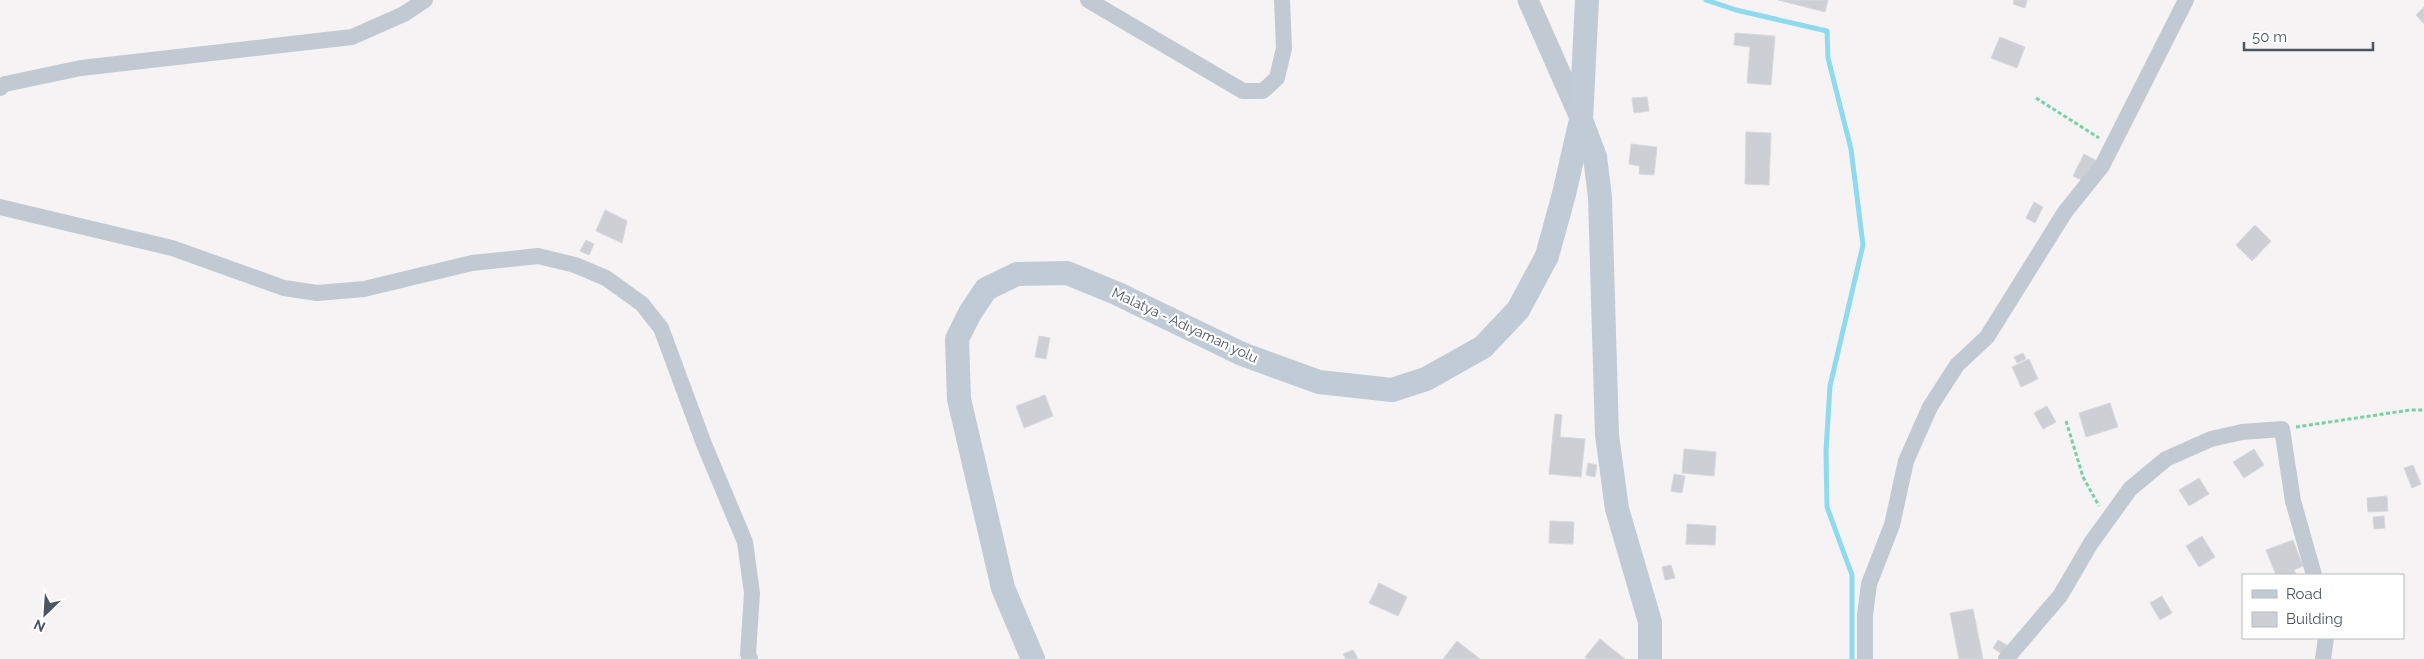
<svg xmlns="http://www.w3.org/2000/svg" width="2424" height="659" viewBox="0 0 2424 659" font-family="Raleway,sans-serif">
<rect width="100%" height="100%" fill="#f5f3f3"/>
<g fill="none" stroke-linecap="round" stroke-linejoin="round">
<path stroke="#90daee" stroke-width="5" d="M 1706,0 L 1736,10 L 1827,31 L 1828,58 L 1851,149 L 1863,245 L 1830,386 L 1826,451 L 1827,507 L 1852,575 L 1852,659"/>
</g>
<path fill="#cdcfd5" stroke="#d7d9de" d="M 1778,0 L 1828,0 L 1825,12 Z
M 2014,0 L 2027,0 L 2025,8 L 2013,4 Z
M 2424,7 L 2424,24 L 2416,15 Z
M 1735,33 L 1775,36 L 1771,85 L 1747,83 L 1750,47 L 1734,45 Z
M 2000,37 L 2025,47 L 2017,68 L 1991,58 Z
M 1647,97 L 1649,111 L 1634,113 L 1632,98 Z
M 1746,132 L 1771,133 L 1769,185 L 1745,184 Z
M 1631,144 L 1657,147 L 1654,175 L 1639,174 L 1640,166 L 1629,164 Z
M 2084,154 L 2097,161 L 2086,182 L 2073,176 Z
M 2034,202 L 2043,207 L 2035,223 L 2026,218 Z
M 605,210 L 627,221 L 622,243 L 596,231 Z
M 2255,225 L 2271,241 L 2252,261 L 2236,245 Z
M 586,240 L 594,244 L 589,255 L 580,251 Z
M 1039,336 L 1050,338 L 1046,359 L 1035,357 Z
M 2023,353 L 2026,359 L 2017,363 L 2014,357 Z
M 2029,359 L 2038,379 L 2021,387 L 2012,367 Z
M 1045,395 L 1053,416 L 1024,428 L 1016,406 Z
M 2110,403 L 2118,427 L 2086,437 L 2079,413 Z
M 2047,406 L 2056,422 L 2043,429 L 2034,413 Z
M 1555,414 L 1562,415 L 1560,437 L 1585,439 L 1581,477 L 1549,474 Z
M 1684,449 L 1716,452 L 1714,476 L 1682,473 Z
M 2254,449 L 2264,465 L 2244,478 L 2233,462 Z
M 1588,463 L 1597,465 L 1595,477 L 1586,475 Z
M 2413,465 L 2421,484 L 2412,488 L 2404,468 Z
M 1674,474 L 1685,476 L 1682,493 L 1671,491 Z
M 2199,478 L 2209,494 L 2189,506 L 2179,490 Z
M 2387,496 L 2388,511 L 2368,512 L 2367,498 Z
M 2384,516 L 2385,528 L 2374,529 L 2373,517 Z
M 1550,521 L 1574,522 L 1573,544 L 1549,543 Z
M 1687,524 L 1716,526 L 1715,545 L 1686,544 Z
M 2202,536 L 2215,557 L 2199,567 L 2186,546 Z
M 2293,540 L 2303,566 L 2294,570 L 2296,575 L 2276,575 L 2266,550 Z
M 1671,565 L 1675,578 L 1665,580 L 1662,567 Z
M 1379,583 L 1407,597 L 1398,616 L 1369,603 Z
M 2162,596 L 2172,613 L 2160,620 L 2150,603 Z
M 1973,609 L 1983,659 L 1959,659 L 1950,613 Z
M 1600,639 L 1625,659 L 1588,659 L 1585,657 Z
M 1998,640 L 2007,645 L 2002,654 L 1993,648 Z
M 1457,641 L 1480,659 L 1443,659 Z
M 1353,650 L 1358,659 L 1346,659 L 1343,654 Z"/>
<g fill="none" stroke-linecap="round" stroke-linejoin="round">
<path stroke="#7ad0a6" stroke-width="3" stroke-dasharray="4 2.5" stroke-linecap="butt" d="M 2036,98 L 2099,138
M 2066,421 L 2083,477 L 2099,506
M 2296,427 L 2410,410 L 2424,410"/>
<path stroke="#c1cad2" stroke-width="16" d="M 1088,0 L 1243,91 L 1263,91 L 1277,78 L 1284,48 L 1282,0
M 0,88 L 5,84 L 81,68 L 352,37 L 404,14 L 425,0
M 0,207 L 172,248 L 284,288 L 317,293 L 364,289 L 472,263 L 538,256 L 575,265 L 606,278 L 642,304 L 661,328 L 704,444 L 745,542 L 752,593 L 748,654 L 750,659
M 1865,659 L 1865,615 L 1869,584 L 1892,525 L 1906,461 L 1930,407 L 1957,365 L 1987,337 L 2065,212 L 2102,166 L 2186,0
M 2006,659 L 2060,596 L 2091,543 L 2130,489 L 2166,459 L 2211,439 L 2242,432 L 2282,429 L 2293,501 L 2314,575
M 2323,659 L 2326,638"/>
<path stroke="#c1cad2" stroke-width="21" d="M 1528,0 L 1581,120"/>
<path stroke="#c1cbd6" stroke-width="24" d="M 1581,120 L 1595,157 L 1600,197 L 1607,435 L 1617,509 L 1650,622 L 1650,659
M 1033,659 L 1003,588 L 959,399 L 957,339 L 970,313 L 986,289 L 1017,274 L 1067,273 L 1116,293 L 1242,354 L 1319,382 L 1392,390 L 1426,379 L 1483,347 L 1518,310 L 1547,256 L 1564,194 L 1581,120 L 1587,0"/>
</g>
<g text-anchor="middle" stroke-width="4.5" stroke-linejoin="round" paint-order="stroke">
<g font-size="14" fill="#4a5661" stroke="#fff">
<text transform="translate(1185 325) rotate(25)" y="5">Malatya - Adıyaman yolu</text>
</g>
</g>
<rect x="2242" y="574" width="162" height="65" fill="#ffffff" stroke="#b7bbc0"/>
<rect x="2252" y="590" width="25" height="8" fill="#c1cbd6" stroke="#b7bbc0"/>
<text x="2286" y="599" font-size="15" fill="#4a5661">Road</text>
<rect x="2252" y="612" width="25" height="15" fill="#cdcfd5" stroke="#b7bbc0"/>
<text x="2286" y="624" font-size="15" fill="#4a5661">Building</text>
<g transform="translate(45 614) rotate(205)" stroke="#ffffff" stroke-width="4" paint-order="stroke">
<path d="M0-4L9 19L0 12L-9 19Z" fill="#4a5661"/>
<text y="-8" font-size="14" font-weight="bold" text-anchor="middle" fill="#4a5661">N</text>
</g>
<path d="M2244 42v8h129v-8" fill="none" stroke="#4a5661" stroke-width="2.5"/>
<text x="2252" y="42" font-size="15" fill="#4a5661" stroke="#ffffff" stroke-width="4" paint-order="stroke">50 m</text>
</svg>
